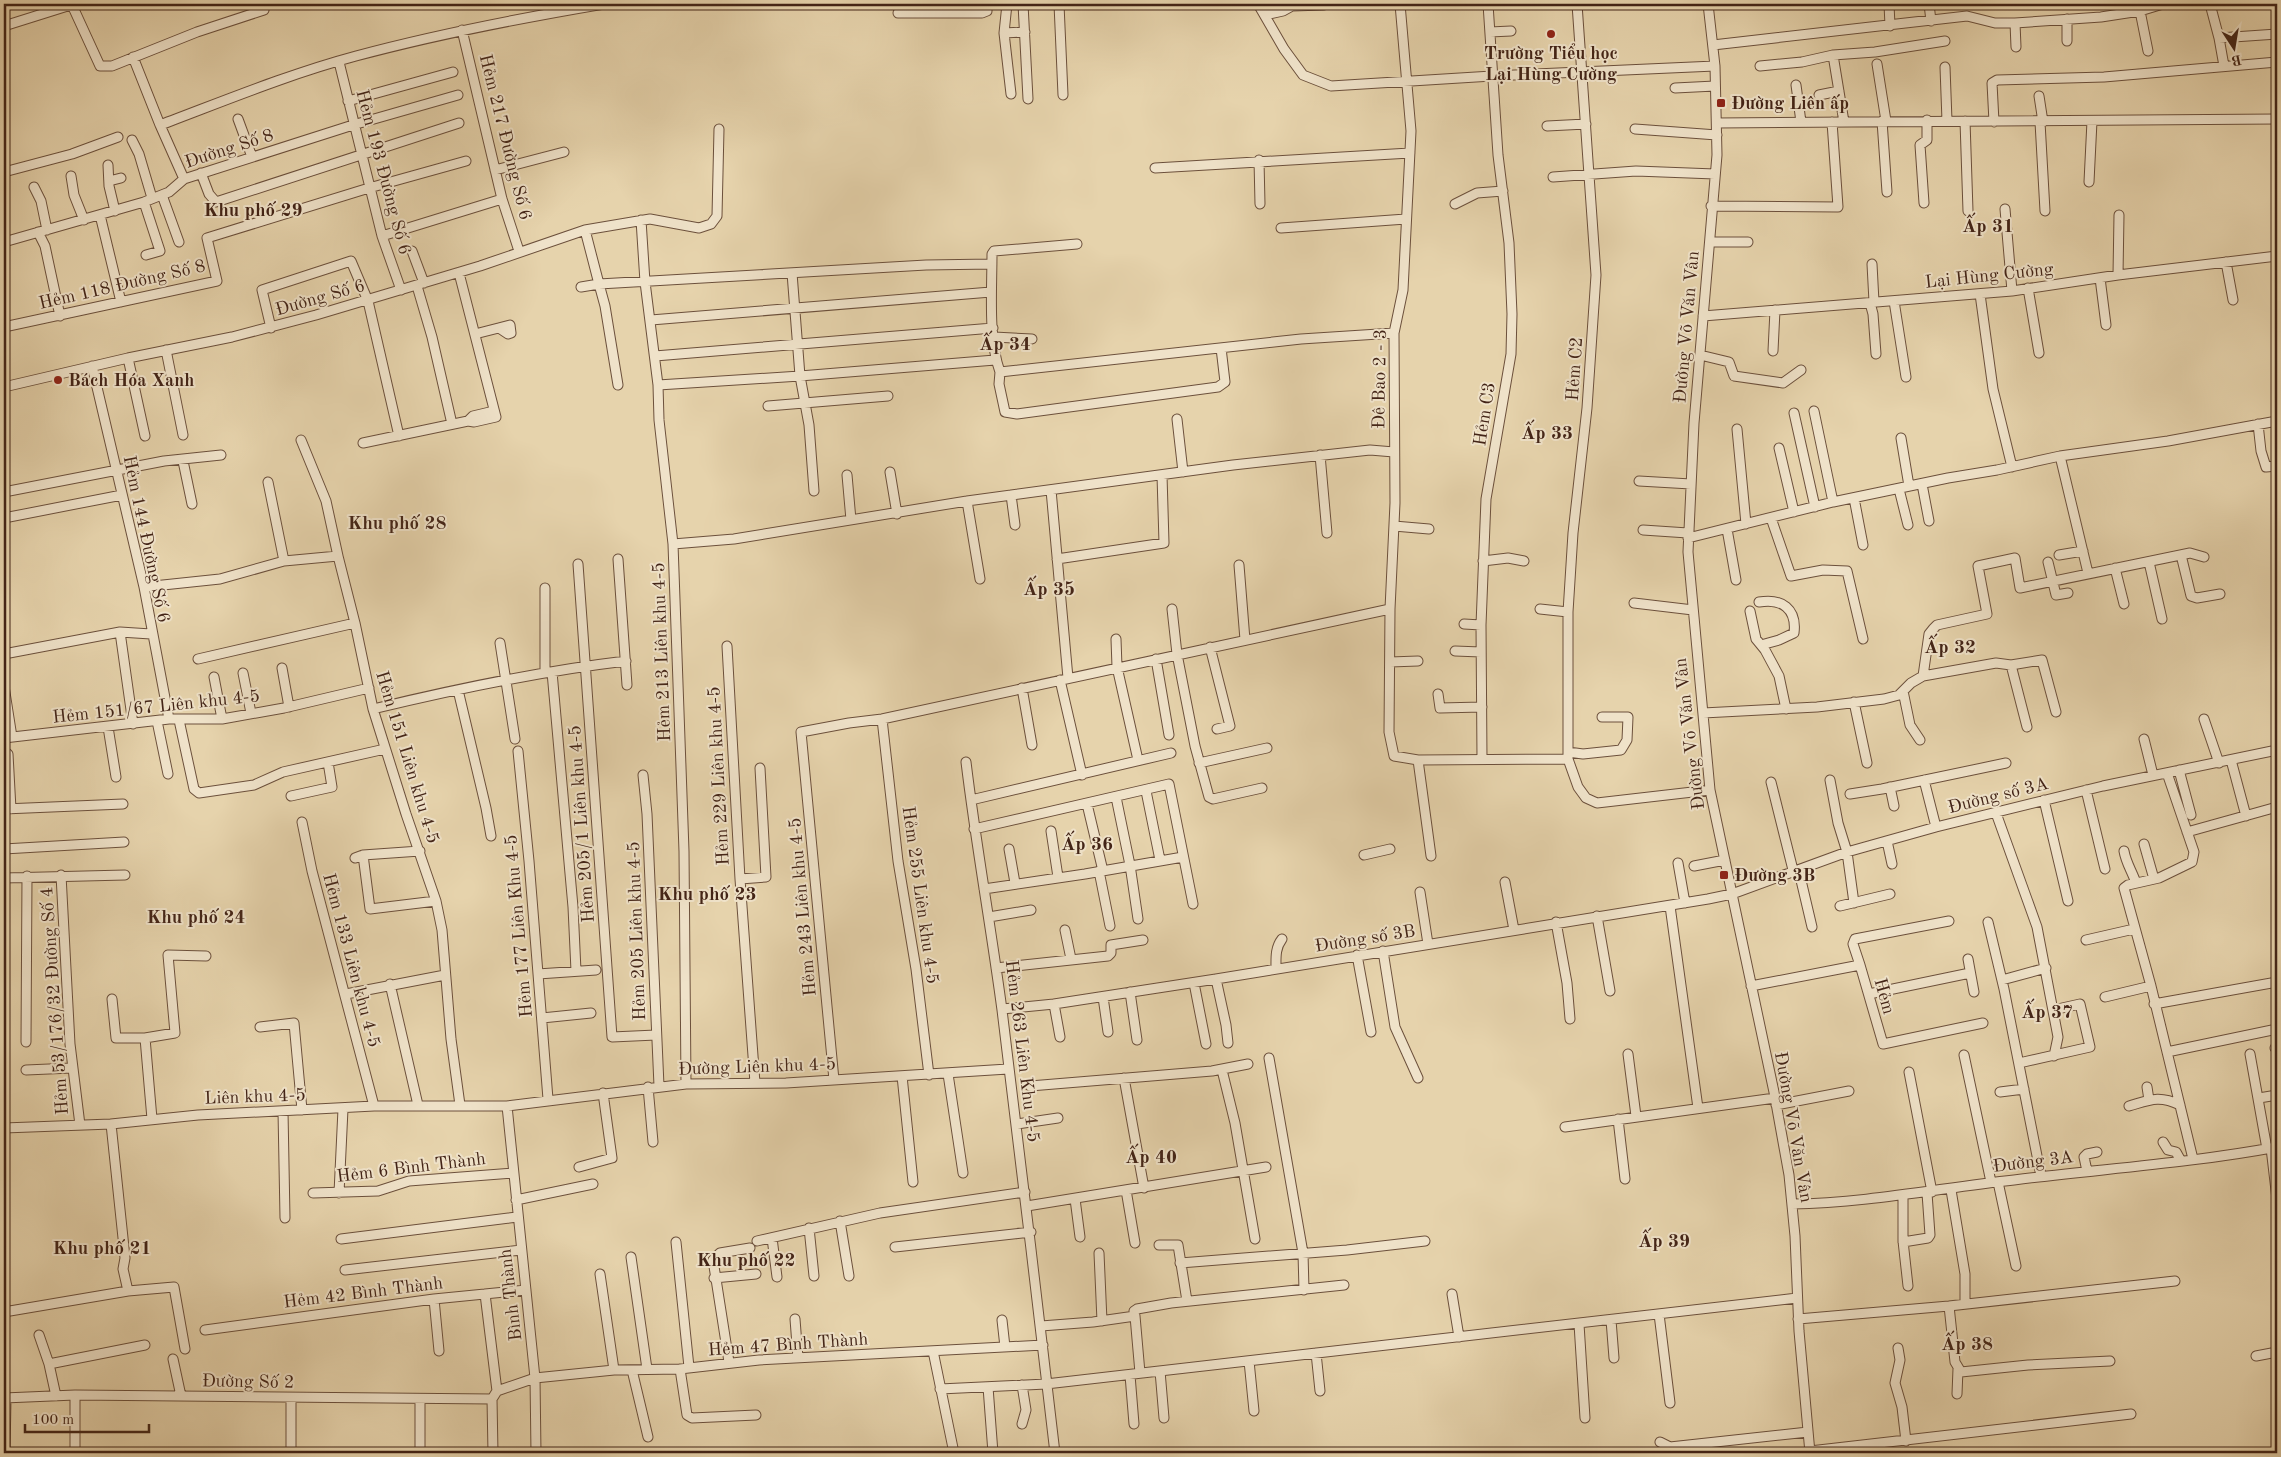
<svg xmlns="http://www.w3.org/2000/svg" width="2281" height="1457" viewBox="0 0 2281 1457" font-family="'Old Standard TT',serif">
<rect width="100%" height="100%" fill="#e6d3ac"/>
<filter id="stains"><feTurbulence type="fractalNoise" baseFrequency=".004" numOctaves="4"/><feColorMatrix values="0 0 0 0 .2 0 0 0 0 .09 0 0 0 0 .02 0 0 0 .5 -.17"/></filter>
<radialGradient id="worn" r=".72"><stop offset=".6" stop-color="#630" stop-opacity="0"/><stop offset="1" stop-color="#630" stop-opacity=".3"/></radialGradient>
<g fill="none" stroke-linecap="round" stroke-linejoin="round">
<g stroke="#6c503c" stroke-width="11">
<path id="minor" d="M 1007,4 L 1004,33 L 1011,94
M 1023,4 L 1028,99
M 1059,4 L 1063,95
M 1258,4 L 1284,49 L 1303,75 L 1331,86 L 1492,76 L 1715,66
M 1400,4 L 1411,131 L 1403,290 L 1394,333 L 1395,503 L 1390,609 L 1389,732 L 1394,756 L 1418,760 L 1568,759
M 1577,4 L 1596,275 L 1587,408 L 1573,533 L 1568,612 L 1568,759 L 1578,787 L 1586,798 L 1597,803 L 1710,790
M 1708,4 L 1715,66 L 1717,155 L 1694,423 L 1688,552 L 1710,790 L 1774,1092 L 1789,1175 L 1795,1236 L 1799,1331 L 1810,1453
M 1889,4 L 1890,26
M 1929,4 L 1931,21
M 2210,4 L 2219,38 L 2277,34
M 72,5 L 100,66 L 112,66 L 197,32 L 264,10
M 2140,11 L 2148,51
M 898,13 L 982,13 L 987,11 L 987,4
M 1265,15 L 1283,11 L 1292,6 L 1324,5
M 2015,23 L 2016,47
M 4,26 L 74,4
M 462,30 L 502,199 L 519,251
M 1490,32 L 1511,31
M 1004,33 L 1025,32
M 2219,38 L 2224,66
M 2067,41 L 2067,19
M 1713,45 L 1967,16 L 1995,23 L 2015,23 L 2101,17 L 2140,11 L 2163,4
M 1833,55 L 1844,122
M 133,57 L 160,125 L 184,179
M 339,62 L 382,236 L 401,290
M 1877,64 L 1886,121
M 1760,66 L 1802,62 L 1833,55 L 1875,52 L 1945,41
M 1945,67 L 1947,121
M 1796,85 L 1801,122
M 1675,88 L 1715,86
M 1819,95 L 1839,91
M 2039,96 L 2043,122
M 348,101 L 453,72
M 238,119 L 252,157
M 1882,121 L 1887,192
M 1965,121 L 1968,211
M 1994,122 L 1992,83 L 1997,80 L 2104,77 L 2277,62
M 2040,122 L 2045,211
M 1717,123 C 1904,121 2091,122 2277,119
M 160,125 C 224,101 289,74 356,56 C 438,34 521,18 604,4
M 1547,126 L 1586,124
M 1635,129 L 1717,135
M 132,140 L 139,154 L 152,198
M 1259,160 L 1260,204
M 108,165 L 109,186 L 115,211
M 1155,168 L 1410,153
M 495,170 L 564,152
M 4,172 L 72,154 L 118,137
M 201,173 L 209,194 L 216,202 L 459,123
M 71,176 L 74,195 L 84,220
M 1553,177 L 1636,171 L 1715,174
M 109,181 L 121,178
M 2089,182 L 2092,121
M 34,187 L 41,201 L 47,230
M 162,195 L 179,242
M 144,202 L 160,251 L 146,255
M 1924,203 L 1920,145 L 1927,140 L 1927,120
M 1455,204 L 1477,193 L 1503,191
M 1711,206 L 1838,207 L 1832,122
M 2005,209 L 2012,291
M 100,215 L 121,302
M 641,220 L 645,282 L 658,385 L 659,420 L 673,544 L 684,851 L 686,1084
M 1281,228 L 1406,219
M 585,230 L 599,284 L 926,265 L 992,264
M 38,232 L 45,246 L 60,316
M 382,236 L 502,199
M 4,242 L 144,202 L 169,192 L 184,179 L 353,125 L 458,95
M 1710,242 L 1748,242
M 1077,244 L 994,251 L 992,254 C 992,289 988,339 1000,372 L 1301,339 L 1394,333
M 412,251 L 424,283
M 2226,262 L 2233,300
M 1872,264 L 1874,302
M 792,273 L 800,376 L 809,425 L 814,491
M 2118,275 L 2119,215
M 2100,278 L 2106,325
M 417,286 L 432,337 L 452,424
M 581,287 L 599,284 L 605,306 L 618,385
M 2028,288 L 2039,353
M 1980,294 L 1993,389 L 2012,467
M 1894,301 L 1906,377
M 1870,303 L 1873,314 L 1876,354
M 1703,316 L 2012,291 L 2118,275 L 2277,256
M 651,320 L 991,292
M 4,327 L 217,281 L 207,238 L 369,188 L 466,161
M 271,328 L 262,290 L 351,261 L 368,301 L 399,436
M 475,334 L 510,325 L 511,333 L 508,334 L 499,328
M 994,337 L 1032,339
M 166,350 L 183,435
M 1773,351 L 1775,310
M 1700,355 L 1729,362 L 1734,376 L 1783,383 L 1801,370
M 655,356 L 993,328
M 128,358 L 145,436
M 92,366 L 144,587 L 169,719
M 1000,372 L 999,384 L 1005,412 L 1017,414 L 1218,387 L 1225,382 L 1221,348
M 658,385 L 800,376 L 995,360
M 4,387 L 128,358 L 232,337 L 316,315 L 480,266 L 585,230 L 650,219 L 699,228 L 711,224 L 717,216 L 719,129
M 768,406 L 888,396
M 1814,411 L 1833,502
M 1794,413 L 1815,507
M 1177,419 L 1183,472
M 468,421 L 473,416 L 494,411
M 2258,424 L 2261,451 L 2266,467 L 2277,466
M 1737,429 L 1746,524
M 1901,438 L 1909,486
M 301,440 L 326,501 L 338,556
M 363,443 L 468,421 L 474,422 L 496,417 L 459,273
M 1779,448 L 1794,512
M 1320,455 L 1327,533
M 2060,456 L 2088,573
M 183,461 L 192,504
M 890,472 L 897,514
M 847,475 L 851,520
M 1639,481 L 1691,484
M 268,482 L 284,561
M 1922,484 L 1929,521
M 1899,489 L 1908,525
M 1051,490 L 1068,678
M 4,492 L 164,461 L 221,455
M 1011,495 L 1015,525
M 1854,498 L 1863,545
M 967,501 L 980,579
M 4,518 L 122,495
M 1771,518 L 1791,576 L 1823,570 L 1847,571 L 1863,639
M 1394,526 L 1429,529
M 1727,529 L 1736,580
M 1643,530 L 1688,533
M 1688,538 L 1833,502 L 1948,478 L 1997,470 L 2060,456 L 2168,441 L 2277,421
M 673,544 L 734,539 L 967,501 L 1233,465 L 1370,450 L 1394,452
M 2059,555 L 2083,551
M 2181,555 L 2191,596 L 2197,598 L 2220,594
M 618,559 L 627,685
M 1057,559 L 1164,543 L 1162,475
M 1483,561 L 1508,558 L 1524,561
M 2048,562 L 2056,595 L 2068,593
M 2149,562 L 2162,619
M 578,564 L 612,1037 L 656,1035
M 1239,565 L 1245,640
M 2115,568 L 2124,604
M 144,587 L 220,579 L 284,561 L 338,556 L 355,623 L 373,709 L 406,814 L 436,901 L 442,930 L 451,1039 L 460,1105
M 545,588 L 545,673
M 1759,602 C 1782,598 1797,609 1794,633 L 1779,640 L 1761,645
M 1634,603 L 1693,610
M 1172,609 L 1177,654 L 1195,746 L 1209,797 L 1213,799 L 1262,788
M 1540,609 L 1568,612
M 1750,611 L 1756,639 L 1765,650 L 1779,676 L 1786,709
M 1464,624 L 1481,625
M 120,632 L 133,724
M 1116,639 L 1117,667 L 1138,760
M 500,643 L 515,739
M 727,646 L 740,879 L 755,1083
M 1210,647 L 1230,726 L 1217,729
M 1455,651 L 1481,652
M 4,654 L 120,632 L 151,634
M 198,659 L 355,623
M 1156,659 L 1169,735
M 1390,662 L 1418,661
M 2011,665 L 2042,660 L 2056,712
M 282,668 L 289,707
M 552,672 L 573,907 L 576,971
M 243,673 L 251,713
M 1923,676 L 1996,663 L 2011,665 L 2027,727
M 214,677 L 222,719
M 1060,680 L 1082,775
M 4,686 L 12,737
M 1022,688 L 1032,745
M 458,690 L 486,808 L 491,836
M 1903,691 L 1910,725 L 1920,740
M 1438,694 L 1440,708 L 1482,707
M 1854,702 L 1867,763
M 373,709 C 456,689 541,671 626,661
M 1703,713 L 1817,707 L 1884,699 L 1899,695 L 1911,683 L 1923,676 L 1929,634 L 1933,629 L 1937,625 L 1987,614 L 1978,566 L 2015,558 L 2020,588 L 2190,553 L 2204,557
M 882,719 L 898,861 L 916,969 L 929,1075
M 2204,719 L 2219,763
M 179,720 L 194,789 L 199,793 L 254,785 L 283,772 L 385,749
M 157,721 L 168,774
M 108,727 L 116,777
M 4,738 L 169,719 L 222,719 L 284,708 L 369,688
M 2144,739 L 2153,775
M 518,751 L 529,861 L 548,1099
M 1568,752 L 1583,754 L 1621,750 L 1627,740 L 1628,717 L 1602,717
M 8,754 L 11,809
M 1482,759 L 1481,625 L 1486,499 L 1511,354 L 1512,314 L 1509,243 L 1498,155 L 1488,4
M 1418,760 L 1431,856
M 2231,760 L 2246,816
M 966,762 C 976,845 991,927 1002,1010 C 1020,1158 1038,1305 1055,1453
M 1199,763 L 1267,748
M 2179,770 L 2191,815
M 2167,773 L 2194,852 L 2192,862 L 2159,878 L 2128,885 L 2124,888 L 2151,986 L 2193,1159
M 643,775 L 647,814 L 659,1086
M 1830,780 L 1838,823 L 1847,852 L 1854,903
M 1924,780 L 1936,827
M 1771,782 L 1793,870 L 1800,876 L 1812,927
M 1890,787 L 1894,806
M 2086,790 L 2105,869
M 1146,791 L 1160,860
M 1850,794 L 1882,789 L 2006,763
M 291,796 L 332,787 L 328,762
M 1116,797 L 1130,865 L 1138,919
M 971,800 L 1171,753
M 2044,800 L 2068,901
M 1087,804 L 1103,871
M 4,809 L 123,804
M 1996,813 L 2037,927 L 2058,1037 L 2054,1056
M 302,822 L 312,871 L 374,1106
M 974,829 L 1169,784 L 1193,904
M 1051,831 L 1058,877
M 2187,832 L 2277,807
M 1887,841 L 1892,864
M 2144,844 L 2154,879
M 4,849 L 124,842
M 1009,849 L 1015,883
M 2124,851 C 2126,863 2132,871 2136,883
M 363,855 L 370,909 L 436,901
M 1364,855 L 1390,849
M 355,858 L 363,855 L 420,851
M 1678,863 L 1685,903
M 1694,866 L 1725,860
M 1099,871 L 1110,926
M 61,875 L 70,1044 L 80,1125
M 4,878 L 125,875
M 740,879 L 766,877 L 760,768
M 1505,882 L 1514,930
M 984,889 L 1085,874 L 1183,857
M 1420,892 L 1428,944
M 1670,906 L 1698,1108
M 1840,906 L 1890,894
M 1597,916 L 1610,991
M 989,917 L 1031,910
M 1556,922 L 1567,983 L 1570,1019
M 1988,922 L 2004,989 L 2041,1176
M 1065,930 L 1071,959
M 2086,940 L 2134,929
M 1383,951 L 1395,1027 L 1418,1078
M 1357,955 L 1371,1032
M 1968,959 L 1974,992
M 1860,965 L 1853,944 L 1855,939 L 1949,921
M 996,968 L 1108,956 L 1111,953 L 1111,945 L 1143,940
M 1276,969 C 1276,958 1275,948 1282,939
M 538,974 L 596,970
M 1216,979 L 1226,1025 L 1228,1043
M 2002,980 L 2046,968
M 1194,983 L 1206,1044
M 390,984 L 418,1105
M 1751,986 L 1860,965 L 1883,1044 L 1983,1023
M 1130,992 L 1137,1040
M 346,994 L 445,975
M 1869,994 L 1970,973
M 1103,997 L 1108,1032
M 2105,997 L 2151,986
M 112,999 L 116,1038 L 145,1038
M 1054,1004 L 1060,1037
M 2154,1004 L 2277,982
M 1002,1009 L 1054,1004 L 1216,979 L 1708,899 L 1732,894 L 1847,852 L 1936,827 L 2103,786 L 2277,750
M 542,1018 L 591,1013
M 260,1027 L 294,1023 L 302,1110
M 26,1042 L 27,876
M 2275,1048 L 2277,1047
M 2167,1052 L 2277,1029
M 1628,1054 L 1636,1116
M 2250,1054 L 2267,1149
M 1964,1055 L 1991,1182
M 1269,1058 L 1303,1253 L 1304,1290
M 2019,1063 L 2090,1047 L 2080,1004 L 2053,1010
M 26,1070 L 72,1068
M 1222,1070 L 1235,1123 L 1255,1239
M 1909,1072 L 1932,1192
M 948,1074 L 963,1173
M 902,1076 L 913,1182
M 1124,1078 L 1144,1188
M 834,1080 L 801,732 L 849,723 L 882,719 L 1390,609
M 1030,1086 L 1212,1071 L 1248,1064
M 648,1087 L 653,1142
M 2147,1087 L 2149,1100
M 2000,1092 L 2024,1089
M 2259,1098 L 2277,1095
M 1776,1105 L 1849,1091
M 2129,1106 C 2150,1100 2159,1095 2180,1105
M 283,1111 L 285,1218
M 152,1119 L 145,1038 L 175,1033 L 168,955 L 206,956
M 1618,1119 L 1625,1179
M 111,1124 L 123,1238 L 125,1258 L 123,1269 L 128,1291 L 174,1287 L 185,1349
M 1017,1124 L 1058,1118
M 1565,1127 L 1775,1098
M 4,1128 L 111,1124 L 198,1115 L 374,1106 L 507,1106 L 686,1084 L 786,1083 L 1008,1069
M 2163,1142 L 2168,1150 L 2176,1152 L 2181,1161
M 2271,1148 L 2277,1199
M 579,1167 L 612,1158 L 603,1093
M 2087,1171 L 2084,1157 L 2087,1154 L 2097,1152
M 1998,1182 L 2016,1266
M 1126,1190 L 1135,1243
M 1951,1190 L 1965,1274 L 1965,1304
M 313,1193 L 378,1191 L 409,1181 L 513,1173
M 339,1193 L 343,1109
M 1903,1196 L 1903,1241 L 1908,1286
M 1075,1199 L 1080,1237
M 516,1200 L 593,1184
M 1792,1204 C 1867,1203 1940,1188 2014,1180 C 2101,1169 2191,1163 2277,1147
M 1027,1206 L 1266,1167
M 840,1221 L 849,1276
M 809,1228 L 814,1276
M 772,1238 L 777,1277
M 341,1239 L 517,1217
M 757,1241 L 880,1213 L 1025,1192
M 676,1242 L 689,1367
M 1903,1242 L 1928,1238 L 1930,1235 L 1927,1193
M 1159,1245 L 1178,1245 L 1187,1301
M 895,1247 L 1031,1232
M 1099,1253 L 1102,1321
M 631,1257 L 647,1369
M 1180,1263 L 1347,1250 L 1425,1241
M 345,1270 L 521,1250
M 600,1274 L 614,1370
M 714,1278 L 756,1274
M 485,1294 L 497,1391
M 1452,1294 L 1459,1337
M 434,1299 L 439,1351
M 1949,1306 L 1955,1362 L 1961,1372 L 2028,1365 L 2110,1361
M 4,1312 L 128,1291
M 1659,1314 L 1670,1403
M 1135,1316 L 1140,1373
M 795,1319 L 798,1358
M 1798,1319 L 1949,1306 L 2175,1281
M 1002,1320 L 1005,1347
M 1611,1320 L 1614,1358
M 1579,1324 L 1585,1418
M 1041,1326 L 1093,1322 L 1135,1316 L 1134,1311 L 1137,1309 L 1171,1303 L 1344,1285
M 205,1330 L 434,1299 L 526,1290
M 39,1335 L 49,1364 L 56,1396
M 1898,1348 L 1900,1360 L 1895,1383 L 1902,1407 L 1906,1441
M 933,1351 L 954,1453
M 1316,1353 L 1320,1391
M 2256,1356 L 2277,1352
M 173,1359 L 181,1396
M 1249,1361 L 1254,1411
M 729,1362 L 713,1260 L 720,1253 L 750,1248
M 49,1364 L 145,1345
M 680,1369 L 687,1415 L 692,1418 L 756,1415
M 632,1370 L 648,1437
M 1160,1371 L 1164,1418
M 1130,1375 L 1134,1424
M 1022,1385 L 1026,1410 L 1022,1424
M 988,1387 L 993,1453
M 940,1389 L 1046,1384 L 1797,1298
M 1957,1394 L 1958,1369
M 4,1398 L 75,1395 L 492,1399
M 291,1398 L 291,1453
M 420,1399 L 420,1453
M 1660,1442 L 1670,1447 L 1808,1432
M 1810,1451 L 2131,1414
M 5,1453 L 6,1398
M 75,1453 L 75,1395
M 493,1453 L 492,1399 L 497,1391 L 535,1378 L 507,1106
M 536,1453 L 535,1378 L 614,1370 L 680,1369 L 759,1360 L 1043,1345"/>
</g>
<use href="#minor" stroke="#efe2c9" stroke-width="9"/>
</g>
<g fill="#8f2418" stroke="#efe2c9" stroke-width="2">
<circle cx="1551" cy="34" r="5"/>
<rect x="1716" y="98" width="10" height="10" rx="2.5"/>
<circle cx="58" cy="380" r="5"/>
<rect x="1719" y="870" width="10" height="10" rx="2.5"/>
</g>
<g text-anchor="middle" stroke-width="4" stroke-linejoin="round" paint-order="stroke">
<g font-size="18" font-weight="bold" fill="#432417" stroke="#efe2c9" text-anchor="start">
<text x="1551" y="59" text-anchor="middle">Trường Tiểu học<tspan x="1551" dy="21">Lại Hùng Cường</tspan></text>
<text x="1731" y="109">Đường Liên ấp</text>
<text x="68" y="386">Bách Hóa Xanh</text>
<text x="1734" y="881">Đường 3B</text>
</g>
<g font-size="18" fill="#432417" stroke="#efe2c9">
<text transform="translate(506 137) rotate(76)" y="6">Hẻm 217 Đường Số 6</text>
<text transform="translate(229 148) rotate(-18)" y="6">Đường Số 8</text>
<text transform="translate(384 172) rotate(75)" y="6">Hẻm 193 Đường Số 6</text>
<text transform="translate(1989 275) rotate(-6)" y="6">Lại Hùng Cường</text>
<text transform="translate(122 284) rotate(-13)" y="6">Hẻm 118 Đường Số 8</text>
<text transform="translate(320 297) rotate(-16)" y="6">Đường Số 6</text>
<text transform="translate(1686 327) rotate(-85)" y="6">Đường Võ Văn Vân</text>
<text transform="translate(1574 369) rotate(-86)" y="6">Hẻm C2</text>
<text transform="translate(1379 379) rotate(-89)" y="6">Đê Bao 2 - 3</text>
<text transform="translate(1484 414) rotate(-81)" y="6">Hẻm C3</text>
<text transform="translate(147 539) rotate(78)" y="6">Hẻm 144 Đường Số 6</text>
<text transform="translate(661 652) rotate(-92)" y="6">Hẻm 213 Liên khu 4-5</text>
<text transform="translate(156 706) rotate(-6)" y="6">Hẻm 151/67 Liên khu 4-5</text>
<text transform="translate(1689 734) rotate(-97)" y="6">Đường Võ Văn Vân</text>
<text transform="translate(408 757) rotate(73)" y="6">Hẻm 151 Liên khu 4-5</text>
<text transform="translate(718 776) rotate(-93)" y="6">Hẻm 229 Liên khu 4-5</text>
<text transform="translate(1998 795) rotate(-14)" y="6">Đường số 3A</text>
<text transform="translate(581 824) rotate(-94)" y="6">Hẻm 205/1 Liên khu 4-5</text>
<text transform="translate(921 895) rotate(82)" y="6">Hẻm 255 Liên khu 4-5</text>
<text transform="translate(802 907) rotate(-95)" y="6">Hẻm 243 Liên khu 4-5</text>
<text transform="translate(518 926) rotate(-95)" y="6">Hẻm 177 Liên Khu 4-5</text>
<text transform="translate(636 931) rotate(-92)" y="6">Hẻm 205 Liên khu 4-5</text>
<text transform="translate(1365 938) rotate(-9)" y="6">Đường số 3B</text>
<text transform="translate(352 960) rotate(75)" y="6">Hẻm 133 Liên khu 4-5</text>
<text transform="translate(1885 996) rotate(74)" y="6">Hẻm</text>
<text transform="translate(54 1001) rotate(-94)" y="6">Hẻm 53/176/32 Đường Số 4</text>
<text transform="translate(1023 1051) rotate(83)" y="6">Hẻm 263 Liên Khu 4-5</text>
<text transform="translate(757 1066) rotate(-2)" y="6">Đường Liên khu 4-5</text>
<text transform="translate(255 1096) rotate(-2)" y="6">Liên khu 4-5</text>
<text transform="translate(1794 1127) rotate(80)" y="6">Đường Võ Văn Vân</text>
<text transform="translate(2033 1161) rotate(-7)" y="6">Đường 3A</text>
<text transform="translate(411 1167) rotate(-7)" y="6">Hẻm 6 Bình Thành</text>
<text transform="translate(363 1292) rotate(-7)" y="6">Hẻm 42 Bình Thành</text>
<text transform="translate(510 1295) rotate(-97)" y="6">Bình Thành</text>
<text transform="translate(788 1344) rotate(-4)" y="6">Hẻm 47 Bình Thành</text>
<text transform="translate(248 1381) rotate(1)" y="6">Đường Số 2</text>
</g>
<g font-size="19" font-weight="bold" fill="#432417" stroke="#efe2c9">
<text x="253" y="216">Khu phố 29</text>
<text x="1988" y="232">Ấp 31</text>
<text x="1005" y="350">Ấp 34</text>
<text x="1547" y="439">Ấp 33</text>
<text x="397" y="529">Khu phố 28</text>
<text x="1049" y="595">Ấp 35</text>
<text x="1950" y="653">Ấp 32</text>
<text x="1087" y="850">Ấp 36</text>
<text x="707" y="900">Khu phố 23</text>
<text x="196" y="923">Khu phố 24</text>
<text x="2047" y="1018">Ấp 37</text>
<text x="1151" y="1163">Ấp 40</text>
<text x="1664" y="1247">Ấp 39</text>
<text x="102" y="1254">Khu phố 21</text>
<text x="746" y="1266">Khu phố 22</text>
<text x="1967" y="1350">Ấp 38</text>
</g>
</g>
<rect width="2281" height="1457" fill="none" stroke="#e6d3ac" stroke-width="20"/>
<rect x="5" y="5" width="2271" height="1447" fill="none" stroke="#432417" stroke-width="2.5"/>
<rect x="10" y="10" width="2261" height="1437" fill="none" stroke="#432417"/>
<g transform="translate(2234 48) rotate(168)" stroke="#efe2c9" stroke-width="4" paint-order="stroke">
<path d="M0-4L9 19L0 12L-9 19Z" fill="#432417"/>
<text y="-8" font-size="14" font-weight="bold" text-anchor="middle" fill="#432417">B</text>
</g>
<path d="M25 1424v8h124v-8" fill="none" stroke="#432417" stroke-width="2.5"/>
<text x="32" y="1424" font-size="15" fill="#432417" stroke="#efe2c9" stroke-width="4" paint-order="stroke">100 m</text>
<rect width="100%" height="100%" filter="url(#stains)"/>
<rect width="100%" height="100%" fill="url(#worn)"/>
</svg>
